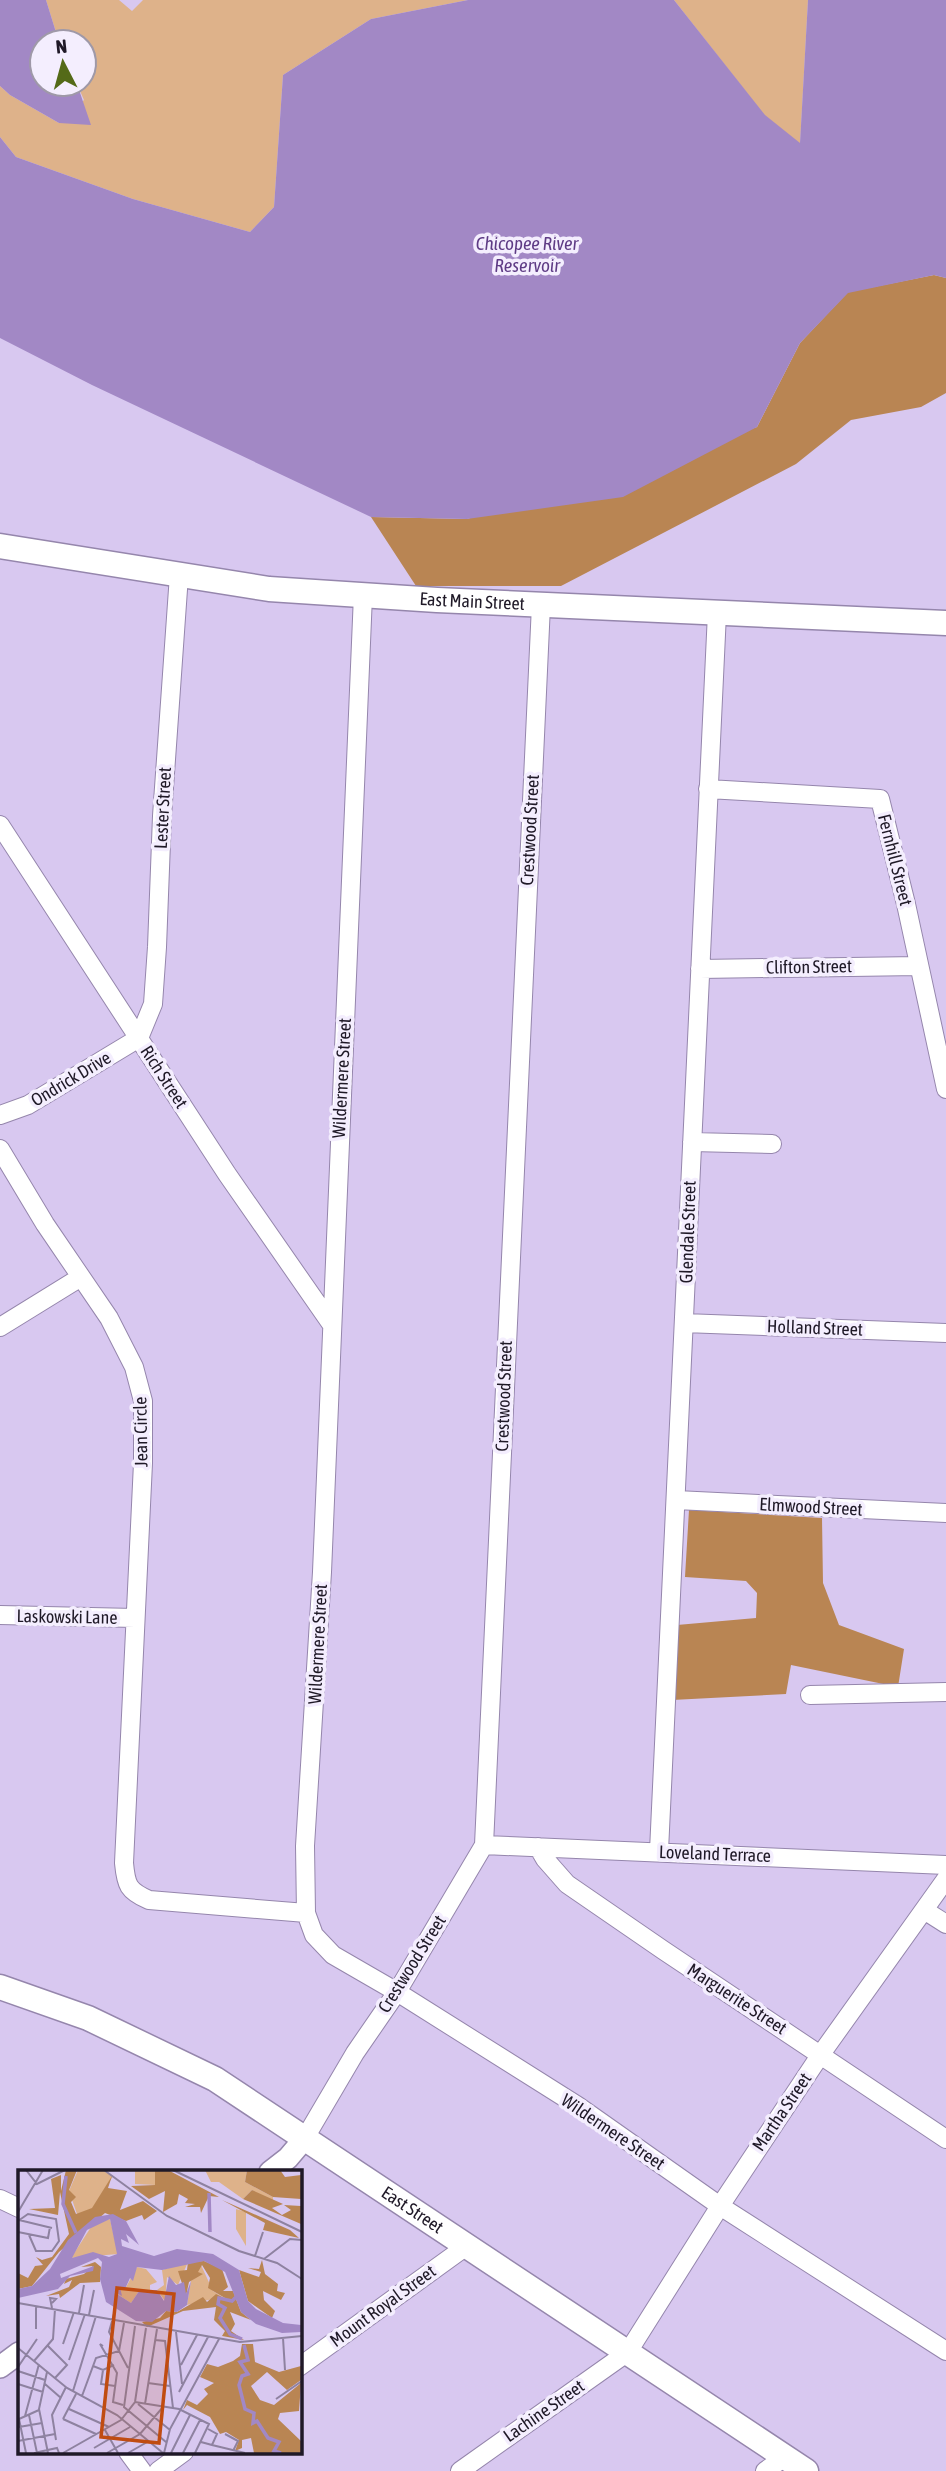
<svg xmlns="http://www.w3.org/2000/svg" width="946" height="2471" viewBox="0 0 946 2471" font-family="'Asap Condensed',sans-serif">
<rect width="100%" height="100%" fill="#d8c8f0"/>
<path fill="#deb28a" d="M 46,0 L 119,0 L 132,11 L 143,0 L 468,0 L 371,19 L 283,75 L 274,207 L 250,232 L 133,199 L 16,157 L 0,137 L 0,86 L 10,95 L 59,123 L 84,100 L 77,84 L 84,84 L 84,42 L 59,42 Z
M 674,0 L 808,0 L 800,144 L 765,116 Z"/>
<path fill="#b98553" d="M 934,275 L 946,278 L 946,393 L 921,407 L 851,420 L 796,464 L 561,586 L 416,586 L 371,517 L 467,519 L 757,427 L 800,343 L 848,292 Z
M 689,1510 L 822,1518 L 823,1583 L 839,1625 L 904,1649 L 898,1687 L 791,1665 L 786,1694 L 672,1700 L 677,1625 L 756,1618 L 757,1593 L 746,1581 L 685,1577 Z"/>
<path fill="#a288c5" d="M 0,0 L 46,0 L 59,42 L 42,42 L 42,84 L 77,84 L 91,125 L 59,123 L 10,95 L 0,86 Z
M 468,0 L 674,0 L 765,115 L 800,143 L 808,0 L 946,0 L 946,278 L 934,275 L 848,293 L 800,343 L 757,427 L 623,497 L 467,519 L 371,517 L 92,385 L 0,338 L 0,137 L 16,157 L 133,199 L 250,232 L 274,207 L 283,75 L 371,19 Z"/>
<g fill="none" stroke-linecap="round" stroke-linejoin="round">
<g stroke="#9586ac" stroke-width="20">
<path id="minor" d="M 363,595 L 322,1572 L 305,1846 L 306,1913 L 314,1935 L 333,1955 L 397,1992 L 578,2106 L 720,2206 L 946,2351
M 708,789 L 880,799 L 906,904 L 946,1089
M 0,825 L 227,1174 L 332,1325
M 700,969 L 919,966
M 0,1115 L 28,1105 L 139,1038 L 153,1004 L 157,947 L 162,816 L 179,575
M 692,1142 L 772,1144
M 0,1149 L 45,1224 L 109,1318 L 134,1367 L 143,1401 L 143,1463 L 124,1863 C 126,1885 128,1891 149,1900 L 306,1913
M 684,1323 L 946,1333
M 0,1327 L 81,1277
M 676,1500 L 946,1513
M 0,1615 L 135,1618
M 810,1695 L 946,1692
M 484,1845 L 946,1865
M 538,1847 L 545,1859 L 567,1884 L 663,1950 L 946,2139
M 659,1851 L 717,613
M 924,1910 L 946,1924
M 305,2138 L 355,2053 L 397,1992 L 484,1845 L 541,605
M 0,2199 L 19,2208
M 299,2367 L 468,2245
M 128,2452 L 142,2471
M 158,2471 L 184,2452
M 460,2471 L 628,2352 L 720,2206 L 821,2054 L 946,1879
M 765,2471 L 785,2457"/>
</g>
<g stroke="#9586ac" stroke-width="24">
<path id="tertiary" d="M 270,2172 L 288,2158 L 305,2138
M 0,2367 L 19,2353"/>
</g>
<g stroke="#9586ac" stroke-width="27">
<g id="secondary">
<path id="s1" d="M 0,546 L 269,589 L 437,600 L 946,623"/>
<path id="s2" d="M 0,1987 L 88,2018 L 215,2079 L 806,2471"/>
</g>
</g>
<use href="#minor" stroke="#fff" stroke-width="18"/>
<use href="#tertiary" stroke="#fff" stroke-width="21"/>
<use href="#secondary" stroke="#fff" stroke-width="24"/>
</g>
<g text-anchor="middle" stroke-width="7" stroke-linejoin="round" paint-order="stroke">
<g font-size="18" fill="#1f1927" stroke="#f4eefe">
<text dy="6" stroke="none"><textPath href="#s1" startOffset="476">East Main Street</textPath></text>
<text transform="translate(163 808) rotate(-87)" y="6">Lester Street</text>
<text transform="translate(530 830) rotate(-87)" y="6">Crestwood Street</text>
<text transform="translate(895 860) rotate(76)" y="6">Fernhill Street</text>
<text transform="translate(809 967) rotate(-1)" y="6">Clifton Street</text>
<text transform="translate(164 1077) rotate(57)" y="6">Rich Street</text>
<text transform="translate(342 1078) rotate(-87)" y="6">Wildermere Street</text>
<text transform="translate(71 1079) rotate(-31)" y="6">Ondrick Drive</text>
<text transform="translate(688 1232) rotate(-88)" y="6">Glendale Street</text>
<text transform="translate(815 1328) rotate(2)" y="6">Holland Street</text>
<text transform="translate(504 1396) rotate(-88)" y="6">Crestwood Street</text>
<text transform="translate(141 1432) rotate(-91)" y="6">Jean Circle</text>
<text transform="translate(811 1507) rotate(3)" y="6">Elmwood Street</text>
<text transform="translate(67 1617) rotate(1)" y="6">Laskowski Lane</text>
<text transform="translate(318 1644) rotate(-87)" y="6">Wildermere Street</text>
<text transform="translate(715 1854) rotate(2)" y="6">Loveland Terrace</text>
<text transform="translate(412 1964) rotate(-58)" y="6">Crestwood Street</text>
<text transform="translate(737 1999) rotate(33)" y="6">Marguerite Street</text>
<text transform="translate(782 2112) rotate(-56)" y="6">Martha Street</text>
<text transform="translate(613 2132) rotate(34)" y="6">Wildermere Street</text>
<text dy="6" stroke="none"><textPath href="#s2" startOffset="471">East Street</textPath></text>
<text transform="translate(383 2306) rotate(-36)" y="6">Mount Royal Street</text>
<text transform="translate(544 2411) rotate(-35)" y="6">Lachine Street</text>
</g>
<g font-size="19" font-style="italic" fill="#5e3b85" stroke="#f4eefe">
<text x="527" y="250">Chicopee River<tspan x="527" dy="22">Reservoir</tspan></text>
</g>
</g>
<g transform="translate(18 2170)">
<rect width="284" height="284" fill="#d8c8f0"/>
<path d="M 60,0 L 84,0 L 95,6 L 74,40 L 59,44 L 51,21 ZM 117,0 L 140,1 L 137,15 L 117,14 ZM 187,0 L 229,0 L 227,12 L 255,27 L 255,33 L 234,20 L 225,29 L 201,12 L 193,12 ZM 218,39 L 228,42 L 228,76 L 218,59 ZM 92,49 L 100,84 L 53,88 L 75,54 ZM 170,92 L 160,115 L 149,107 L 147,131 L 139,120 L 146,115 L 144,100 ZM 183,95 L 195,121 L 211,131 L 203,127 L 169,135 L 173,111 ZM 119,97 L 128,99 L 139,112 L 132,115 L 132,120 L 121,121 L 113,133 L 96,122 L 103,125 L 102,117 L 107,119 Z" fill="#deb28a"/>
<path d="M 48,0 L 59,0 L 51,20 L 58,27 L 53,32 L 58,44 L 74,38 L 94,6 L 90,18 L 109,21 L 102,40 L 125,31 L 139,41 L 126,50 L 124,45 L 108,51 L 87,43 L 41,82 L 14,116 L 0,119 L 0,103 L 10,108 L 17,96 L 25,95 L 18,87 L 24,90 L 34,87 L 51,64 L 42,22 L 40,45 L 11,39 L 37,38 L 33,9 L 43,5 L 43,21 ZM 137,0 L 150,0 L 201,27 L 191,26 L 183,43 L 182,37 L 167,37 L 177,34 L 167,33 L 170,29 L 161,24 L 159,34 L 145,42 L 147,21 L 131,29 L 113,16 L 137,15 ZM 229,0 L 262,0 L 267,7 L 283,5 L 283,29 L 255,27 L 227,12 ZM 234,20 L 265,34 L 254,38 L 264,45 L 273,40 L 266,35 L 283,36 L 283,54 L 225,29 ZM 204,30 L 272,60 L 281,68 L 245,60 L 247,53 ZM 244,90 L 247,104 L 260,114 L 259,121 L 267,123 L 263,130 L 245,121 L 246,130 L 257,141 L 254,148 L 230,131 L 221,100 L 241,107 L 243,102 L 230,98 L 241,99 ZM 186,91 L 204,99 L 210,117 L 205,121 L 215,121 L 223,142 L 233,150 L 212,142 L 217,154 L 213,161 L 226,170 L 204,166 L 207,161 L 196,150 L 198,137 L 165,141 L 129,157 L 124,152 L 142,148 L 148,141 L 159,142 L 185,127 L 189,132 L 198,124 L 212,131 L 190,118 L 192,108 L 184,95 L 180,102 L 185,104 L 171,112 L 168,126 L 160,101 L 169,100 L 170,92 ZM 77,92 L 83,97 L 82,112 L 62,113 L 42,128 L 41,124 L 28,126 L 51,117 L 54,110 L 46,114 L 48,109 L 66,104 L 75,96 L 63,97 ZM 224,174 L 235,174 L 237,192 L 261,202 L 283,196 L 283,210 L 269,220 L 249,202 L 233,216 L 242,230 L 256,235 L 283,213 L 281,241 L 262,243 L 260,249 L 283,271 L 283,283 L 236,283 L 233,268 L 224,270 L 224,278 L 217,281 L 221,270 L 208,262 L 202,264 L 192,247 L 169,235 L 165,240 L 169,230 L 179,235 L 190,224 L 186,219 L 196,213 L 182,207 L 189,194 L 200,197 L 215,191 L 222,186 Z" fill="#b98553"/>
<path d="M 95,44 L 108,51 L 121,75 L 108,64 L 111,73 L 103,69 L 104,76 L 136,86 L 159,79 L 195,84 L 221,100 L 230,131 L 238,139 L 265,153 L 283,155 L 283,162 L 264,163 L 238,154 L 223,142 L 207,102 L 186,91 L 144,100 L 119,97 L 115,111 L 112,108 L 107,119 L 102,117 L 104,126 L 96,122 L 113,133 L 121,121 L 139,120 L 146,131 L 151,106 L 158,115 L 166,112 L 168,124 L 173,111 L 169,135 L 159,142 L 148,141 L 134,152 L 118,151 L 88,132 L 82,109 L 84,92 L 80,88 L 42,104 L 43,108 L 76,96 L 75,101 L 52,106 L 40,119 L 0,128 L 0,119 L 14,116 L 32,99 L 50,70 L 77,47 ZM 92,49 L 99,84 L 91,87 L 75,82 L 54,88 L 69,60 Z" fill="#a288c5" fill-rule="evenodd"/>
<path fill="none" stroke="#a288c5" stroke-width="3.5" d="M 48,6 L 45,34 L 58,63M 191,23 L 192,62M 219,126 L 214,131 L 201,128 L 200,134 L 207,138 L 202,148 L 212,164 L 224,169M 226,175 L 230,190 L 222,192 L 230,204 L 224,206 L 221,215 L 227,239 L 236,243 L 235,253 L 239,251 L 250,268 L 261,272 L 256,281 L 263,283"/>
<path fill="none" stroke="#8e82a0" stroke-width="2" d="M 8,0 L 19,14 L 47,0M 86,0 L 149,46 L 221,81 L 259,93 L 284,109M 155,0 L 284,62M 0,42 L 25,0M 1,50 L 34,58M 0,51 L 10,44 L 38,49 L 41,71 L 34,81 L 18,81 L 11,65M 0,62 L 30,68 L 32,57M 237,86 L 245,62M 246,89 L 272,69 L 284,70M 0,133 L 222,172 L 284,166M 34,138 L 32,128 L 38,129 L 34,133M 61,143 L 66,115M 96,144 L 91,162 L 110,198M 71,145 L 76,120M 117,156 L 106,237 L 148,272M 18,159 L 18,136M 158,162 L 164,214M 265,168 L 267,200M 137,170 L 147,171 L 155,238M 45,174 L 56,142M 30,176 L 49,195 L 37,208M 85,176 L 82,174 L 99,203 L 95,232 L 105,235M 0,178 L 49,218 L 99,245 L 145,283M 51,190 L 67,144M 16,191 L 35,169 L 37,139M 163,195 L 179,165M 75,196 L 85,200 L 96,195M 0,197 L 19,169M 85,200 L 83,214 L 97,216M 0,201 L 27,210M 29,202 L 21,239 L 30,283M 130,213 L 152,216M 0,214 L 25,222M 27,214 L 43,228M 55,221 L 78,146M 161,222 L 190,167M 64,226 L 78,188 L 101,181 L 106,153M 258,229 L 284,211M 117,232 L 161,239 L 191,254 L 177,283M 120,234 L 152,260M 127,234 L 139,159M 51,239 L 91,257M 11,245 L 19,283M 7,246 L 21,194M 1,249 L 8,283M 1,249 L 21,240M 45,249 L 78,264M 45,249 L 58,224M 1,257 L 24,253M 87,260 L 100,283M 207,264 L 220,271 L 215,281M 38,270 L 34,245 L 48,217M 0,271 L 37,264M 183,272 L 194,275 L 199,264 L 190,259M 194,275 L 227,283M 76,278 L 112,257M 16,283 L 39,278 L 41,283M 45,283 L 103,250 L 117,232 L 128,158M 89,283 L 122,264 L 145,237M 110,283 L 131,271M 146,283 L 152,259 L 201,169M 153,283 L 172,245M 165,283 L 182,250"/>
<path fill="#c04c11" fill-opacity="0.15" stroke="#c04c11" stroke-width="3.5" d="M 99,118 L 156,124 L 141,273 L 83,267 Z"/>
<rect width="284" height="284" fill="none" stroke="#1f1927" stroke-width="3.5"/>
</g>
<g transform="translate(63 63) rotate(354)"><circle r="33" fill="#f4eefe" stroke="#9f99a8" stroke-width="2"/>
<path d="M0-5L12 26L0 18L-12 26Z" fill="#546a18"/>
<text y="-10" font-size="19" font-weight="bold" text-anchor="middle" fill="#1f1927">N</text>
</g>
</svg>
